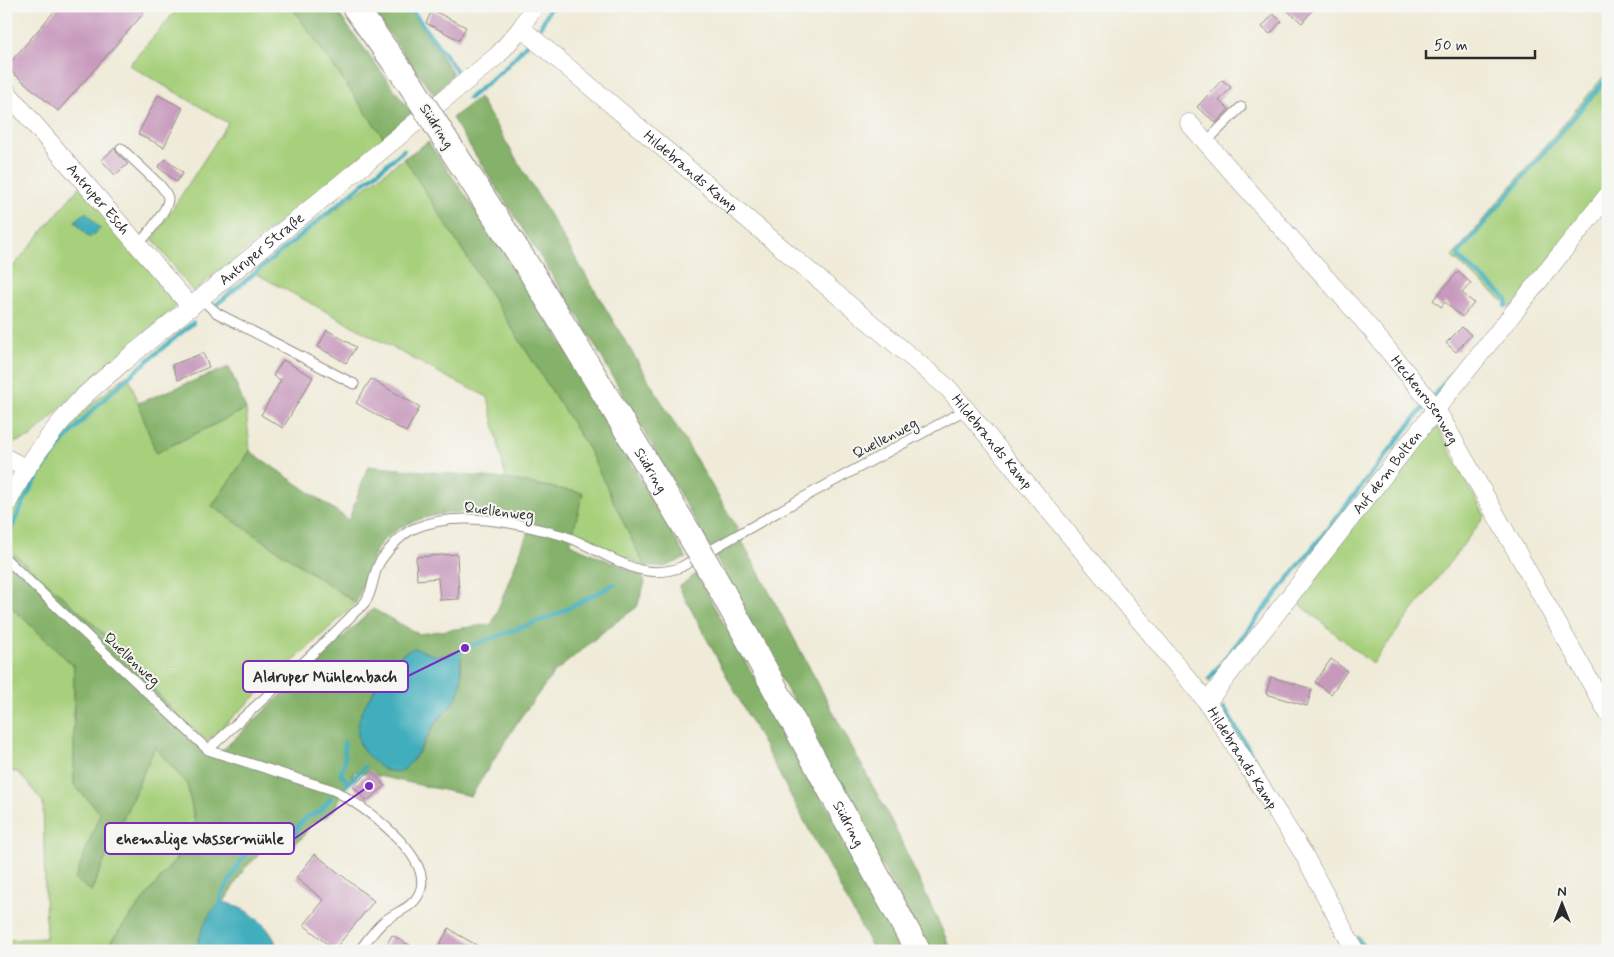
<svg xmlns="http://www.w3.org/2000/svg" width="1614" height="957" viewBox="0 0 1614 957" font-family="Mynerve,sans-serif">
<rect width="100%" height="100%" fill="#f6f6f2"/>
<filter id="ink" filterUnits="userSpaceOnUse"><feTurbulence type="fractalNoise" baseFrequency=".02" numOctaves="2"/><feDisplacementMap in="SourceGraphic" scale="10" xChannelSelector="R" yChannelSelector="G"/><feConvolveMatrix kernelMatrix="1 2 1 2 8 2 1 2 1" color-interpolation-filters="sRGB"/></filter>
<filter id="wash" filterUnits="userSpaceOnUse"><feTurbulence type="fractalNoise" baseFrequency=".0096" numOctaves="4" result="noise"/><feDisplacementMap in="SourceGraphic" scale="20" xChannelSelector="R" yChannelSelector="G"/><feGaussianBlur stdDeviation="1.12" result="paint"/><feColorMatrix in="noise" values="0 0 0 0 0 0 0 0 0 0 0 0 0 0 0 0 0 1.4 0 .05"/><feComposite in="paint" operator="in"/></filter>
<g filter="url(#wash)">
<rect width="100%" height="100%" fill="#f0ebd8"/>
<path fill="#a7d07b" stroke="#697e53" d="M 180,6 L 291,6 L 384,138 L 193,292 L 153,239 L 228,123 L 129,65 Z
M 1608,71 L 1608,186 L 1511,308 L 1452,257 Z
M 404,158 L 588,448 L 644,565 L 572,535 L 582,493 L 506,479 L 488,397 L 447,377 L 253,272 Z
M 80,186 L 179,304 L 78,391 L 31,437 L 10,444 L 6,443 L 6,275 Z
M 128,374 L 156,453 L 246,409 L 250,451 L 212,506 L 356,603 L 207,741 L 180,718 L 97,627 L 14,554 L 6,545 L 6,526 L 31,474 L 88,407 Z
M 1434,421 L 1485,516 L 1372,664 L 1295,600 Z
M 6,602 L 74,666 L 74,784 L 100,813 L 91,891 L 155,747 L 187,784 L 197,832 L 103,951 L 6,951 L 6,940 L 46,938 L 43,802 L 18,772 L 6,771 Z"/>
<path fill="#85b26b" stroke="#586e4b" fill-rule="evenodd" d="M 291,6 L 333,6 L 414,116 L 384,138 Z
M 369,6 L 409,6 L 453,74 L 435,96 Z
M 479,97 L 736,526 L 742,541 L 894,826 L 952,951 L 928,951 L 709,545 L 581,321 L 452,118 Z
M 428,142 L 529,286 L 686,558 L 664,567 L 644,565 L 588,448 L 404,158 Z
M 229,367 L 246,409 L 156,453 L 138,403 Z
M 250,451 L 349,520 L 368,466 L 506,479 L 583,493 L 570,544 L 642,576 L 645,582 L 637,607 L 609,627 L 554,673 L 520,718 L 471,796 L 355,771 L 334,810 L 326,817 L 311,824 L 302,838 L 294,844 L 264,850 L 244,869 L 224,902 L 218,905 L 196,951 L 103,951 L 197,832 L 187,784 L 155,747 L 91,891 L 75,879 L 100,813 L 74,785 L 74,666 L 6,602 L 6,573 L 14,554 L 97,627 L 180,718 L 213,759 L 373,609 L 419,634 L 492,624 L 533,519 C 487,508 416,505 381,543 C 373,552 361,590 356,603 L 212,506 ZM 423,651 C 437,658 442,657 456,652 L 461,659 L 462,682 L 441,718 L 436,723 L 416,757 L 401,772 L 383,770 L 358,728 C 366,688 393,673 423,651 Z
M 696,574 L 887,913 L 905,951 L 874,951 L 679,587 Z"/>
<path fill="#3faebc" stroke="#356c74" d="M 86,212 L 100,229 L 89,238 L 75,221 Z
M 414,648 C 434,654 434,660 456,652 L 461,657 C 459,669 463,680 459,691 C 455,705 442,714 434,725 C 423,741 417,759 401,772 C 382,771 381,769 368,756 C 348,736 361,708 375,689 C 378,685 383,682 386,678 C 395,662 396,655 414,648 Z
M 224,902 C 251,910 270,924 279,951 L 196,951 C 200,935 207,908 224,902 Z"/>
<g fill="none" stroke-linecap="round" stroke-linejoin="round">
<path stroke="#3faebc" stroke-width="4.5" d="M 409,6 L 456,70
M 539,30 L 551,6
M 469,98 L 505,68 L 527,44
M 217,304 L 404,150
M 1506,306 L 1507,300 L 1505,297 L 1459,258 L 1458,254 L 1608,77
M 1433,397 L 1479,340
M 9,535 C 16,517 24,499 34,483 C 74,418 135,371 193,323
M 455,659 L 465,648 L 555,615 L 615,584
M 1209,679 L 1427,403
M 1224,708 L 1259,767
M 344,742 L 345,758 L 341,774 L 349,783
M 346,786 L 365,767
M 220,909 L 221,896 L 242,859 L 252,849 L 266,843 L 287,839 L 295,833 L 298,826 L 307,817 L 321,811 L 331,798
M 1358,938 L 1365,951"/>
</g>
<g id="blocks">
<path fill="#c79abd" d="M 59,6 L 135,6 L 144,13 L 58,111 L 6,67 Z
M 1282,6 L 1316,6 L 1302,23 Z
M 432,10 L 466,27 L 459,40 L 426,23 Z
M 1273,14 L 1282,21 L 1270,34 L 1262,27 Z
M 1222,80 L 1231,87 L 1219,101 L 1229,109 L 1216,123 L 1197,107 Z
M 158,95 L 183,108 L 164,147 L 138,134 Z
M 115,148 L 117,153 L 128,164 L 115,175 L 101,160 Z
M 166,159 L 183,173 L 176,182 L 158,167 Z
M 1458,272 L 1471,283 L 1462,293 L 1474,303 L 1462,317 L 1445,302 L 1441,307 L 1433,300 Z
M 1462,327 L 1471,335 L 1456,352 L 1446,343 Z
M 327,330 L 356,347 L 346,363 L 318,347 Z
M 203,353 L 209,367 L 178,380 L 172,365 Z
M 283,360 L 313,377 L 283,428 L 261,415 L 281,380 L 273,376 Z
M 371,379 L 420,407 L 406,432 L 356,403 Z
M 457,554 L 459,599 L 440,600 L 438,578 L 417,580 L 416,557 Z
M 1331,659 L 1347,671 L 1331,694 L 1315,682 Z
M 1271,677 L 1312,689 L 1307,706 L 1266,694 Z
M 371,770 L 385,786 L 367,801 L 353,786 Z
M 315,854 L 374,901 L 334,950 L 304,925 L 324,900 L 296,878 Z
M 449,928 L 457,934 L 487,951 L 436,951 Z
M 392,935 L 420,951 L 383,951 Z"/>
</g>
</g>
<g filter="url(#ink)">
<use href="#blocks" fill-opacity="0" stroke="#8e8b82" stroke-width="1"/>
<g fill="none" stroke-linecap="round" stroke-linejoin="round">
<g stroke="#8e8b82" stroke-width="11">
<path id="service" d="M 1206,142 L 1241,107
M 121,148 L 160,185 C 163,189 168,194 168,199 C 168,211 145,236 138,246
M 201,299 L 217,313 L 354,384
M 6,559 L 208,750 C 258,703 310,659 357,610 C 361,607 365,603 367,599 C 374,587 373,571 381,560 C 389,549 400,535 413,529 C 456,509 518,523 561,535 C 602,547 636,585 681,567 L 797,501 L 967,409
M 208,750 L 333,790 C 360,803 437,858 419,894 C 411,910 393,912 381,924 C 373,932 366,942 359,951"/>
</g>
<g stroke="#8e8b82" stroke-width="19">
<g id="minor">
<path id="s1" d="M 521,28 L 949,389 L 1207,702 L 1303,853 L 1355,951"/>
<path id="s2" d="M 6,91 L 191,307"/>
<path id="s3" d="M 1189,123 L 1370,328 L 1436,409 L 1608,713"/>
<path d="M 6,458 L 27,469"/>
<path id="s4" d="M 6,506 C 25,466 52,430 82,398 C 95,385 110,374 123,362 L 498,55 L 521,28 L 534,6"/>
<path id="s5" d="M 1207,702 L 1436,409 L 1608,195"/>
</g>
</g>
<g stroke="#8e8b82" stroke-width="27">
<g id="secondary">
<path d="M 354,6 L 411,85"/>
<path id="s6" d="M 445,139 L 530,270 L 690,535"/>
<path id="s7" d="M 722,591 L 918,951"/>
</g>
</g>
<use href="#service" stroke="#fff" stroke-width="9"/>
<use href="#minor" stroke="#fff" stroke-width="18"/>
<use href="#secondary" stroke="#fff" stroke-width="25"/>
<g stroke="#8e8b82" stroke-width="27" stroke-linecap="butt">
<path id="secondary-bridge" d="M 411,85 L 445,139
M 690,535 L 722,591"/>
</g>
<use href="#secondary-bridge" stroke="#fff" stroke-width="25"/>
</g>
</g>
<g text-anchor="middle" stroke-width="4" stroke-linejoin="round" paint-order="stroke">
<g font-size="15" fill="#2b2b2b" stroke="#f6f6f2">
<text transform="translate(437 126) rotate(57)" y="5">Südring</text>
<text dy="5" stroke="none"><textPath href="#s1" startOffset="222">Hildebrands Kamp</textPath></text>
<text dy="5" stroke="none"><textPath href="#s2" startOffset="142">Antruper Esch</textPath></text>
<text dy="5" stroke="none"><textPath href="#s4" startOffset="366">Antruper Straße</textPath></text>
<text dy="5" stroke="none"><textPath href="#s3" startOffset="364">Heckenrosenweg</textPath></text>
<text transform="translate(885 438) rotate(-28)" y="5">Quellenweg</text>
<text dy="5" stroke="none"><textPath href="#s1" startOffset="628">Hildebrands Kamp</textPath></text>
<text dy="5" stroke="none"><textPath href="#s6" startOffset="390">Südring</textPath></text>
<text dy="5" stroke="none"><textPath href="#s5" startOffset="292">Auf dem Bolten</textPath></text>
<text transform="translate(499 511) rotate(7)" y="5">Quellenweg</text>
<text transform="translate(132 659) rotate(43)" y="5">Quellenweg</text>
<text dy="5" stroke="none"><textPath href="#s1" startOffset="1032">Hildebrands Kamp</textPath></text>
<text dy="5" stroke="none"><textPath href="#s7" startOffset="265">Südring</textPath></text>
</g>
</g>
<path fill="none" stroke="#7b2cbf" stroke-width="2" d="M465 648L408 676M369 786L294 839"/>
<g fill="#7b2cbf" stroke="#f6f6f2" stroke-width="2">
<circle cx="465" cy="648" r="5"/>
<circle cx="369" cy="786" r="5"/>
</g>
<g fill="#f6f6f2" stroke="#7b2cbf" stroke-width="2">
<rect x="243" y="661" width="165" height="31" rx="5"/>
<rect x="105" y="823" width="189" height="31" rx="5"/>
</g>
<g font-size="16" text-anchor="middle" font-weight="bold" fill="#2b2b2b">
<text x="325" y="682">Aldruper Mühlenbach</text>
<text x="200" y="844">ehemalige Wassermühle</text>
</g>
<rect width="1614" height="957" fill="none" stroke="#f6f6f2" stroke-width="25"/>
<g transform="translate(1562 904)" stroke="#f6f6f2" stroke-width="4" paint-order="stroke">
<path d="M0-4L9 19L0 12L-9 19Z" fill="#2b2b2b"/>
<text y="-8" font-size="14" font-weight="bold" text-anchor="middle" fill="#2b2b2b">N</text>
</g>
<path d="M1426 50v8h109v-8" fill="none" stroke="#2b2b2b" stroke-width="2.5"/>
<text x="1434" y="50" font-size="15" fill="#2b2b2b" stroke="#f6f6f2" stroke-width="4" paint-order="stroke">50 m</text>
</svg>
